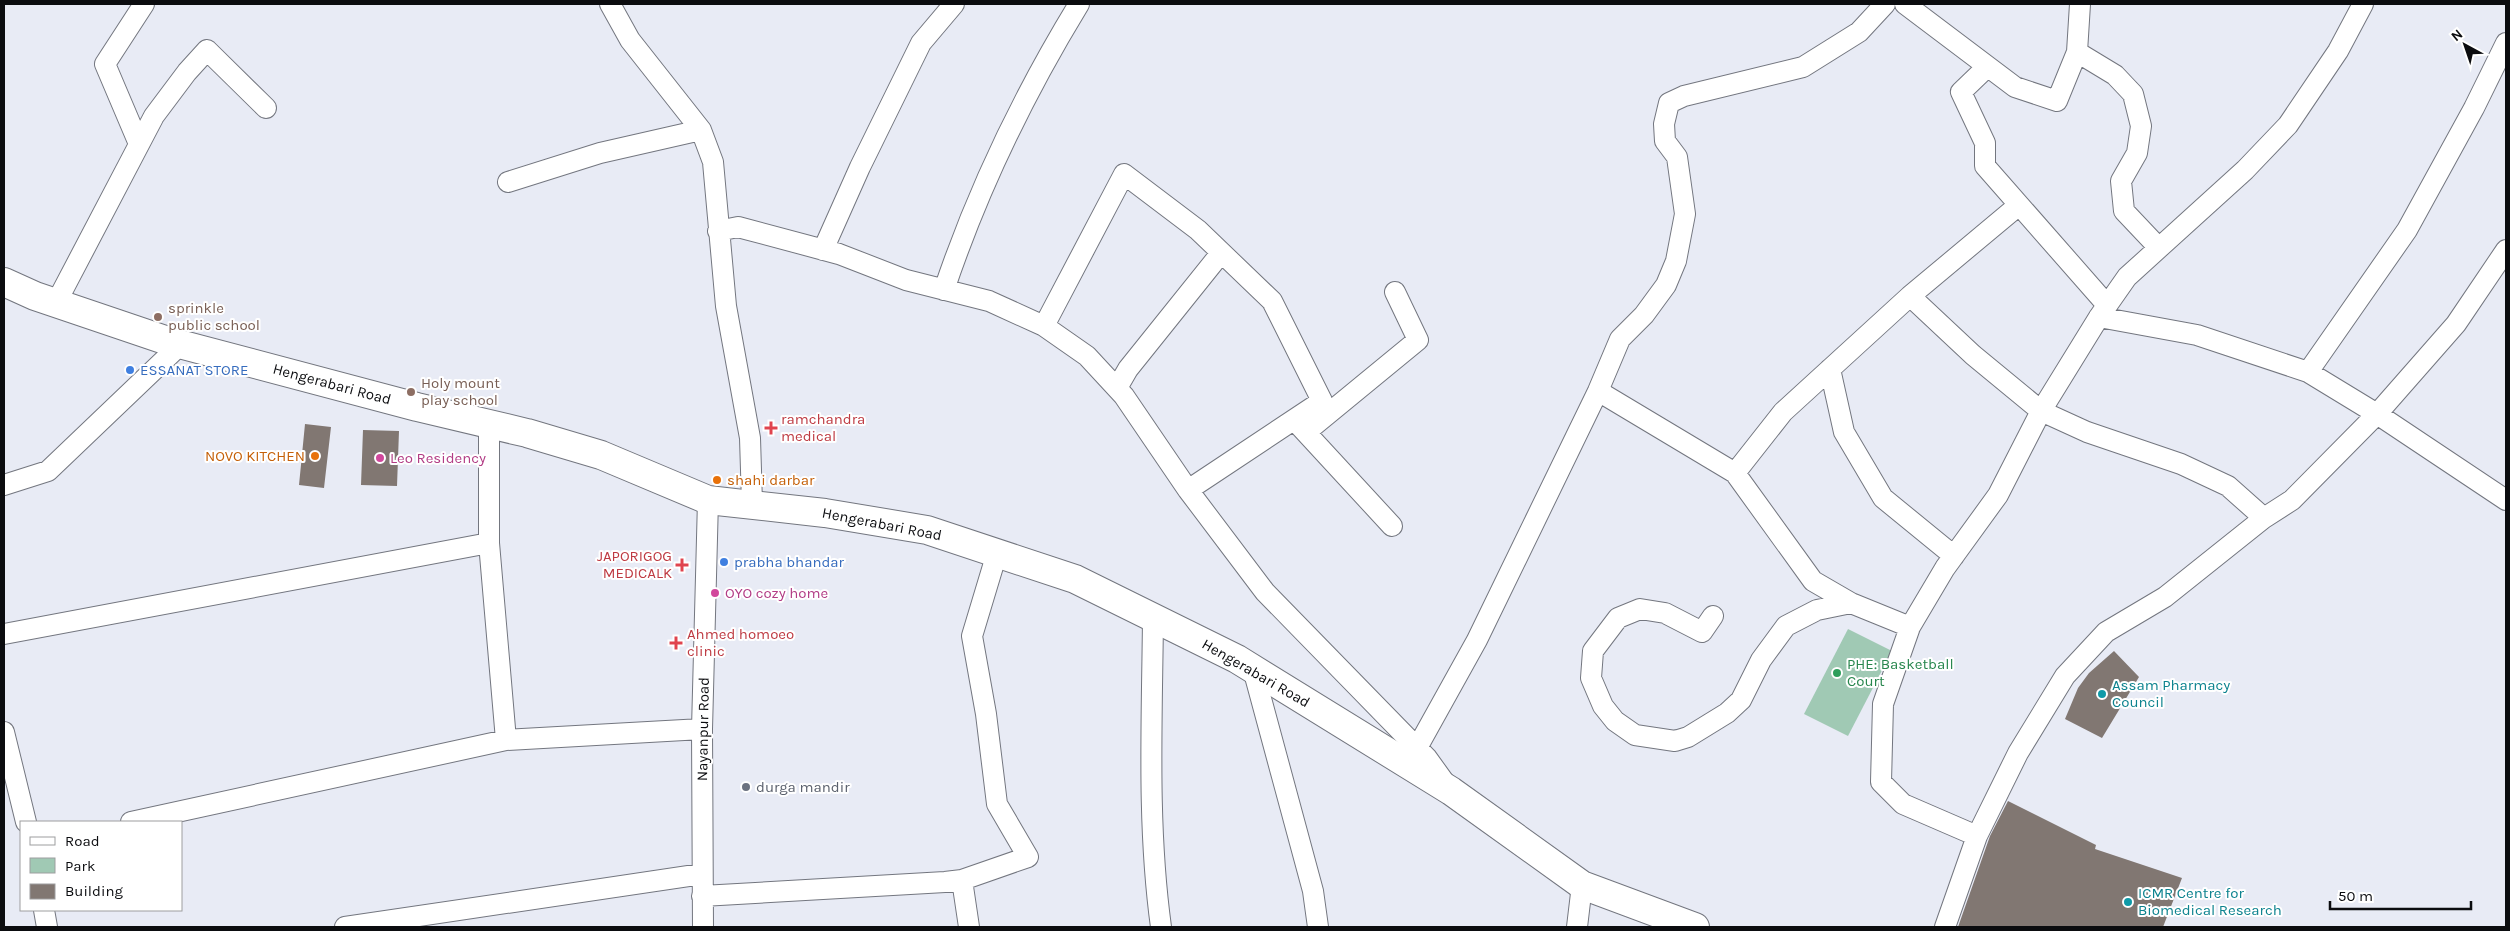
<svg xmlns="http://www.w3.org/2000/svg" width="2510" height="931" viewBox="0 0 2510 931" font-family="Karla,sans-serif">
<rect width="100%" height="100%" fill="#e8ebf5"/>
<path fill="#a0c9b4" d="M 1848,629 L 1892,651 L 1848,736 L 1804,714 Z"/>
<path fill="#817772" d="M 305,424 L 331,427 L 324,488 L 299,485 Z
M 363,430 L 399,431 L 397,486 L 361,485 Z
M 2114,651 L 2139,677 L 2102,738 L 2065,719 L 2078,688 L 2089,673 Z
M 2008,801 L 2096,845 L 2095,849 L 2182,878 L 2163,927 L 1958,927 L 1990,836 Z"/>
<g fill="none" stroke-linecap="round" stroke-linejoin="round">
<g stroke="#73767f" stroke-width="22">
<path id="street" d="M 610,4 L 630,40 L 701,130 L 713,162 L 726,306 L 750,438 L 752,503
M 1905,4 L 2015,87 L 2057,101 L 2077,52 L 2080,4
M 2077,52 L 2115,75 L 2133,94 L 2141,126 L 2137,153 L 2121,181 L 2124,211 L 2159,248
M 1987,67 L 1961,92 L 1985,143 L 1985,166 L 2107,305
M 139,144 L 105,64 L 144,4
M 508,182 L 600,153 L 701,130
M 718,231 L 738,227 L 839,254 L 906,280 L 989,301 L 1044,326 L 1087,356 L 1124,396 L 1188,490 L 1265,592 L 1427,758 L 1445,783
M 823,250 L 860,167 L 921,43 L 954,4
M 944,290 C 978,189 1024,94 1079,4
M 1910,296 L 1973,355 L 2041,411 L 2087,432 L 2181,464 L 2228,486 L 2264,518
M 56,303 L 154,116 L 187,72 L 207,50 L 266,108
M 2099,317 L 2197,335 L 2308,372 L 2377,414 L 2506,500
M 1044,326 L 1124,174 L 1198,230 L 1272,301 L 1322,401 L 1188,490
M 1830,369 L 1844,432 L 1883,498 L 1954,556
M 2308,372 L 2407,230 L 2474,108 L 2506,43
M 1117,388 L 1128,369 L 1221,253
M 1598,391 L 1735,473
M 1297,423 L 1392,526
M 1306,432 L 1418,340 L 1395,292
M 4,485 L 48,471 L 181,344
M 489,543 L 489,424
M 1713,616 L 1702,632 L 1665,613 L 1640,609 L 1618,618 L 1593,651 L 1591,678 L 1603,706 L 1615,721 L 1635,735 L 1675,741 L 1688,737 L 1727,713 L 1741,700 L 1761,660 L 1786,626 L 1817,610 L 1851,603
M 1153,618 C 1152,721 1147,825 1161,927
M 1910,627 L 1851,603 L 1813,581 L 1735,473 L 1783,412 L 1910,296 L 2019,205
M 4,634 L 489,543 L 506,740 L 702,729
M 1253,669 L 1313,891 L 1318,927
M 4,732 L 26,822
M 1417,748 L 1477,640 L 1598,391 L 1620,339 L 1644,315 L 1666,285 L 1676,261 L 1685,214 L 1677,157 L 1665,141 L 1664,124 L 1669,103 L 1684,96 L 1803,67 L 1859,32 L 1885,4
M 131,822 L 506,740
M 1977,836 L 1903,804 L 1881,782 L 1883,704 L 1910,627 L 1945,568 L 1998,495 L 2041,411 L 2099,317 L 2127,277 L 2245,170 L 2288,125 L 2338,51 L 2363,4
M 962,880 L 969,927
M 702,896 L 945,882 L 962,880 L 1028,857 L 997,804 L 986,714 L 972,636 L 997,553
M 44,910 L 47,927
M 345,927 L 702,874
M 703,927 L 702,729 L 708,500
M 1577,927 L 1582,885
M 1945,927 L 1977,836 L 2018,753 L 2065,676 L 2106,632 L 2165,597 L 2264,518 L 2292,500 L 2377,414 L 2456,324 L 2506,250"/>
</g>
<g stroke="#73767f" stroke-width="30">
<path id="secondary" d="M 4,282 L 35,296 L 168,341 L 417,407 L 527,433 L 601,455 L 708,500 L 825,513 L 927,530 L 1075,579 L 1237,659 L 1451,791 L 1582,885 L 1695,927"/>
</g>
<use href="#street" stroke="#fff" stroke-width="20"/>
<use href="#secondary" stroke="#fff" stroke-width="28"/>
</g>
<g fill="#8d6e63" stroke="#fff" stroke-width="2">
<circle cx="158" cy="317" r="5"/>
<circle cx="411" cy="392" r="5"/>
</g>
<g fill="#3f7fe0" stroke="#fff" stroke-width="2">
<circle cx="130" cy="370" r="5"/>
<circle cx="724" cy="562" r="5"/>
</g>
<g fill="#e0444e" stroke="#fff" stroke-width="2">
<path d="M768.5 420.5h5v5h5v5h-5v5h-5v-5h-5v-5h5z"/>
<path d="M679.5 557.5h5v5h5v5h-5v5h-5v-5h-5v-5h5z"/>
<path d="M673.5 635.5h5v5h5v5h-5v5h-5v-5h-5v-5h5z"/>
</g>
<g fill="#e8710a" stroke="#fff" stroke-width="2">
<circle cx="315" cy="456" r="5"/>
<circle cx="717" cy="480" r="5"/>
</g>
<g fill="#d1479c" stroke="#fff" stroke-width="2">
<circle cx="380" cy="458" r="5"/>
<circle cx="715" cy="593" r="5"/>
</g>
<circle fill="#2e9e5b" stroke="#fff" stroke-width="2" cx="1837" cy="673" r="5"/>
<g fill="#0f9aa8" stroke="#fff" stroke-width="2">
<circle cx="2102" cy="694" r="5"/>
<circle cx="2128" cy="902" r="5"/>
</g>
<circle fill="#6b7280" stroke="#fff" stroke-width="2" cx="746" cy="787" r="5"/>
<g text-anchor="middle" stroke-width="4" stroke-linejoin="round" paint-order="stroke">
<g font-size="15" fill="#785e54" stroke="#fff" text-anchor="start">
<text x="168" y="313">sprinkle<tspan x="168" dy="17">public school</tspan></text>
<text x="421" y="388">Holy mount<tspan x="421" dy="17">play school</tspan></text>
</g>
<g font-size="15" fill="#366cbe" stroke="#fff" text-anchor="start">
<text x="140" y="375">ESSANAT STORE</text>
<text x="734" y="567">prabha bhandar</text>
</g>
<g font-size="15" fill="#0b0c0f" stroke="#fff">
<text transform="translate(332 384) rotate(15)" y="5">Hengerabari Road</text>
<text transform="translate(882 524) rotate(11)" y="5">Hengerabari Road</text>
<text transform="translate(1256 673) rotate(30)" y="5">Hengerabari Road</text>
<text transform="translate(703 729) rotate(-89)" y="5">Nayanpur Road</text>
</g>
<g font-size="15" fill="#be3a42" stroke="#fff" text-anchor="start">
<text x="781" y="424">ramchandra<tspan x="781" dy="17">medical</tspan></text>
<text x="672" y="561" text-anchor="end">JAPORIGOG<tspan x="672" dy="17">MEDICALK</tspan></text>
<text x="687" y="639">Ahmed homoeo<tspan x="687" dy="17">clinic</tspan></text>
</g>
<g font-size="15" fill="#c56008" stroke="#fff" text-anchor="end">
<text x="305" y="461">NOVO KITCHEN</text>
<text x="727" y="485" text-anchor="start">shahi darbar</text>
</g>
<g font-size="15" fill="#b23c85" stroke="#fff" text-anchor="start">
<text x="390" y="463">Leo Residency</text>
<text x="725" y="598">OYO cozy home</text>
</g>
<g font-size="15" fill="#27864d" stroke="#fff" text-anchor="start">
<text x="1847" y="669">PHE: Basketball<tspan x="1847" dy="17">Court</tspan></text>
</g>
<g font-size="15" fill="#0d838f" stroke="#fff" text-anchor="start">
<text x="2112" y="690">Assam Pharmacy<tspan x="2112" dy="17">Council</tspan></text>
<text x="2138" y="898">ICMR Centre for<tspan x="2138" dy="17">Biomedical Research</tspan></text>
</g>
<g font-size="15" fill="#5b616d" stroke="#fff" text-anchor="start">
<text x="756" y="792">durga mandir</text>
</g>
</g>
<rect width="2510" height="931" fill="none" stroke="#0b0c0f" stroke-width="10"/>
<rect x="20" y="821" width="162" height="90" fill="#ffffff" stroke="#9d9e9f"/>
<rect x="30" y="837" width="25" height="8" fill="#ffffff" stroke="#9d9e9f"/>
<text x="65" y="846" font-size="15" fill="#0b0c0f">Road</text>
<rect x="30" y="858" width="25" height="15" fill="#a0c9b4" stroke="#9d9e9f"/>
<text x="65" y="871" font-size="15" fill="#0b0c0f">Park</text>
<rect x="30" y="884" width="25" height="15" fill="#817772" stroke="#9d9e9f"/>
<text x="65" y="896" font-size="15" fill="#0b0c0f">Building</text>
<g transform="translate(2465 45) rotate(320)" stroke="#ffffff" stroke-width="4" paint-order="stroke">
<path d="M0-4L9 19L0 12L-9 19Z" fill="#0b0c0f"/>
<text y="-8" font-size="14" font-weight="bold" text-anchor="middle" fill="#0b0c0f">N</text>
</g>
<path d="M2330 901v8h141v-8" fill="none" stroke="#0b0c0f" stroke-width="2.5"/>
<text x="2338" y="901" font-size="15" fill="#0b0c0f" stroke="#ffffff" stroke-width="4" paint-order="stroke">50 m</text>
</svg>
